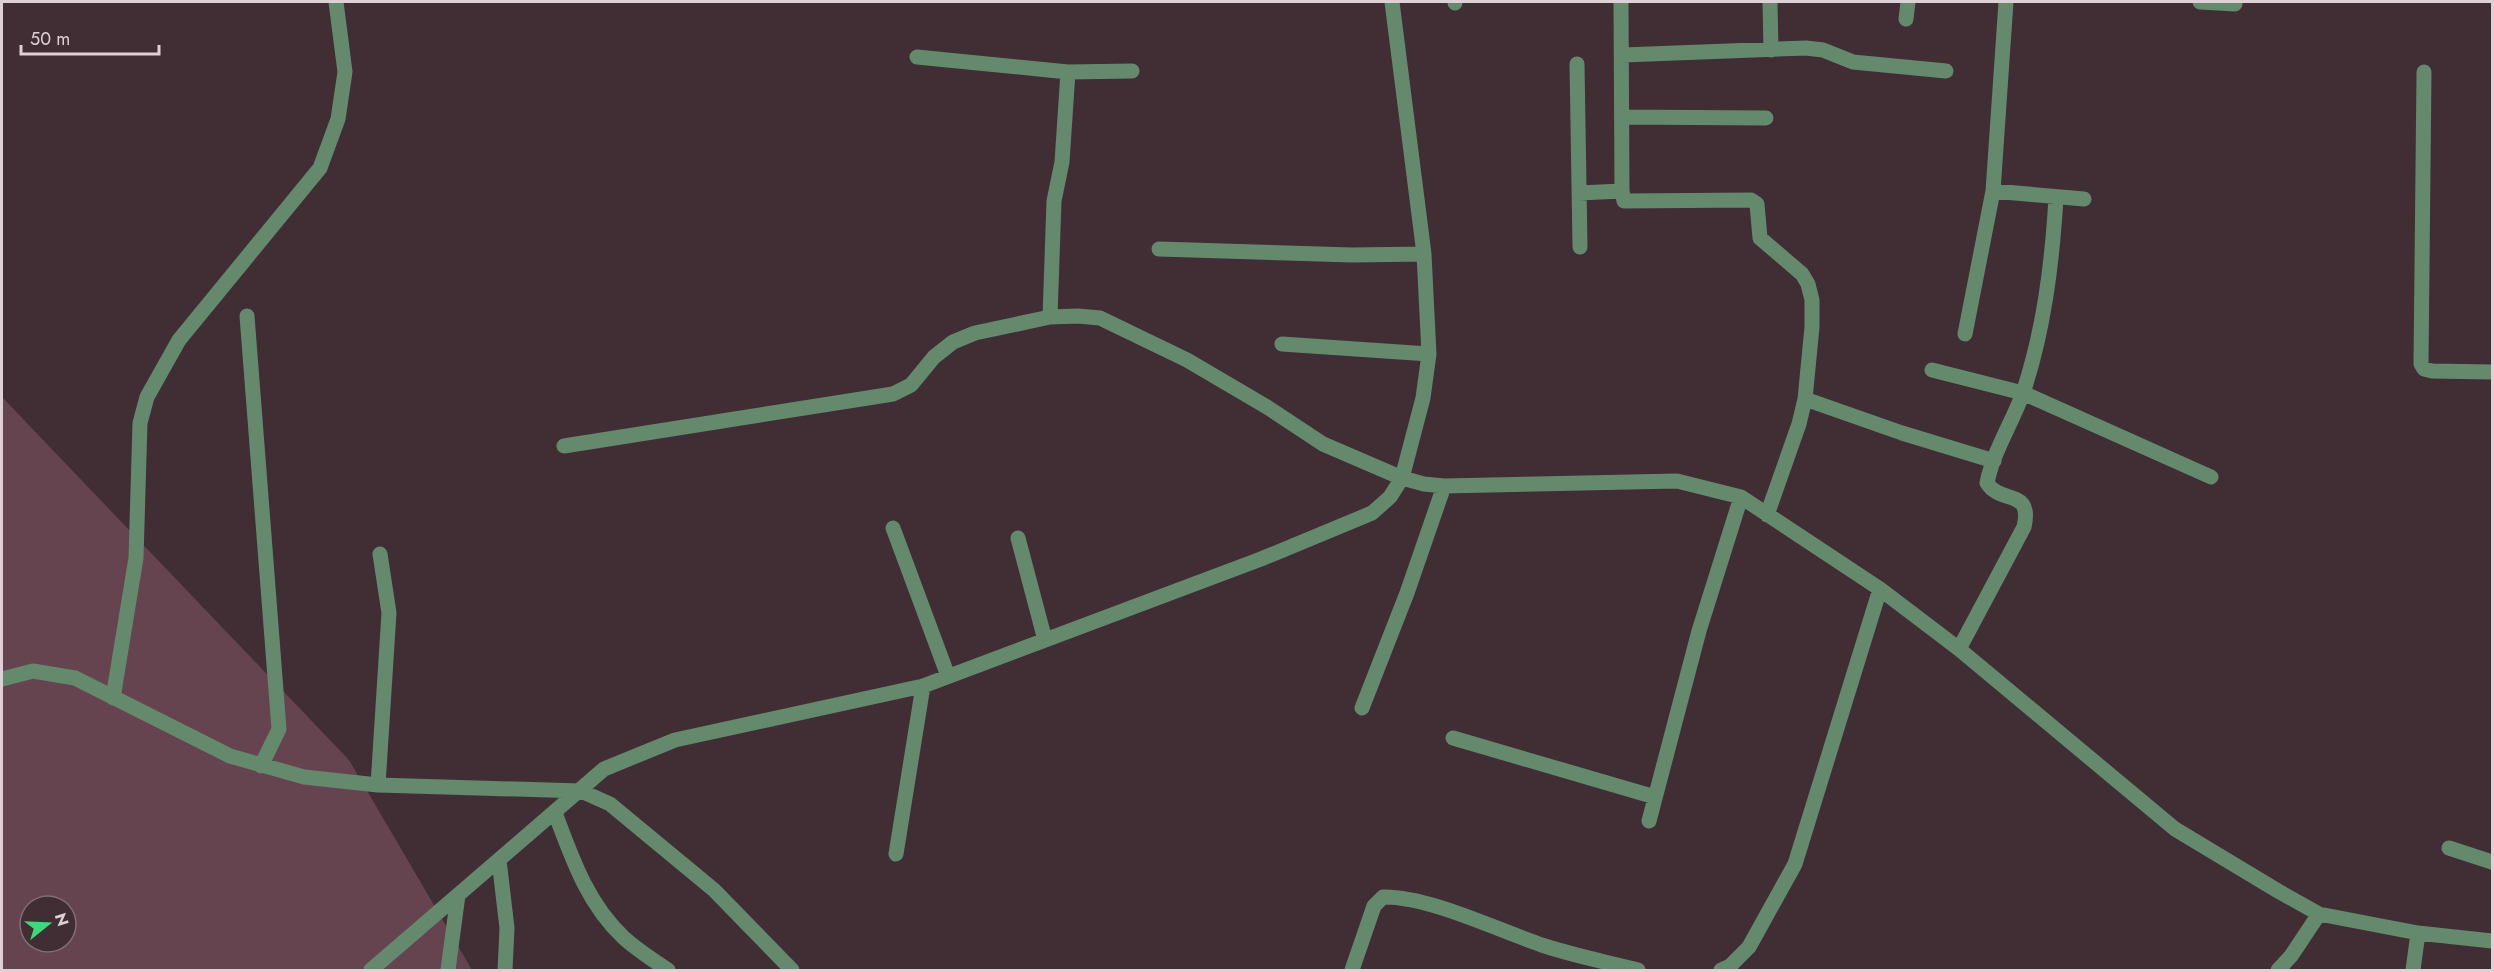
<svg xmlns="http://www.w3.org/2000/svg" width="2494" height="972" viewBox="0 0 2494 972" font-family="Jost,sans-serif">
<rect width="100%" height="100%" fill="#412d34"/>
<path fill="#654450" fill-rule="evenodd" d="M 2,397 L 349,760 L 472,970 L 2,970 ZM 30,906 L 66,906 L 66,942 L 30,942 Z"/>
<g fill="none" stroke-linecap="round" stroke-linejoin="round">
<path stroke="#64896d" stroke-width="15" d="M 1455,2 L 1455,3
M 1621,2 L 1622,191 L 1624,201 L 1751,200 L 1757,204 L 1760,238 L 1802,274 L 1808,284 L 1812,300 L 1812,327 L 1805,399 L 1799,424 L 1767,515
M 1770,2 L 1771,50
M 2200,2 L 2235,4
M 1906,19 L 1908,2
M 1623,55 L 1806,48 L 1823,50 L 1853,62 L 1946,71
M 917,57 L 1068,72 L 1132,71
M 1577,64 L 1580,247
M 2424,72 L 2421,364 L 2424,369 L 2432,371 L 2492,372
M 1622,117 L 1766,118
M 1993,191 L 2084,199
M 1579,193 L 1622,191
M 1159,249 L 1352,255 L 1424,254
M 247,316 L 279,729 L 261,766
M 1050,317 L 1054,201 L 1062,162 L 1068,72
M 1965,334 L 1993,191 L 2006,2
M 1282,344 L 1429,354
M 1932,370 L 2023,393 L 2211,477
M 1805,399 L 1902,433 L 1994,461
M 564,446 L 893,394 L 911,385 L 934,357 L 953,342 L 975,333 L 1050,317 L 1078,316 L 1100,318 L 1187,360 L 1267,407 L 1323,444 L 1402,478 L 1424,484 L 1444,486 L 1677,481 L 1741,497 L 1880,589 L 1959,649 L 2175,829 L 2278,891 L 2319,914 L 2418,933 L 2492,941
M 893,528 L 948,676
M 1018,538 L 1045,640
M 1959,649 L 2024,527 C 2033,488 2001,505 1987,483 C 1993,452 2012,423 2023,393 C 2044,330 2052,264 2056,198
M 2,679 L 33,671 L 75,678 L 230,756 L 304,777 L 378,785 L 581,791 L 610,804 L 714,890 L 792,970
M 113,698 L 136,558 L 140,423 L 147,397 L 179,340 L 320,168 L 338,119 L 345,72 L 336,2
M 1362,708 L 1407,593 L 1444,486
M 1453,738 L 1655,797
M 378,785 L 389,613 L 380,554
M 555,813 C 572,858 587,903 623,937 C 637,950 653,960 668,970
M 1649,821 L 1699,631 L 1741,497
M 2449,848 L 2492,862
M 896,854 L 923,686
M 499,860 L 507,928 L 505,970
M 371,970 L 604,769 L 675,740 L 923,686 L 1261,559 L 1372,513 L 1390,497 L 1402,478 L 1423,398 L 1429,354 L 1424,254 L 1392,2
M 448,970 L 458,895
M 1352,970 L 1374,906 L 1383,897 C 1429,896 1499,931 1545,946 C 1575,956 1607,962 1638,970
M 1721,970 L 1730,966 L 1749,947 L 1795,864 L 1880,589
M 2278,970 L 2291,956 L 2319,914
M 2413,970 L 2418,933"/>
</g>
<rect width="2494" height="972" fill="none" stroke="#ded1d5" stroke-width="6"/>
<g transform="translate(48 924) rotate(72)"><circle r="28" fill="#412d34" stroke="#806f74" stroke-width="1.5"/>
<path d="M0-4.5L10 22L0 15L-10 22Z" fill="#43d77b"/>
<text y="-9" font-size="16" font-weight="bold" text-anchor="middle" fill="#ded1d5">N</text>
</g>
<path d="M21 45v9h138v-9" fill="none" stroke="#ded1d5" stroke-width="3"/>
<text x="30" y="45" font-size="18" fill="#ded1d5" stroke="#412d34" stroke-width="4.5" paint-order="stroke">50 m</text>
</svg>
